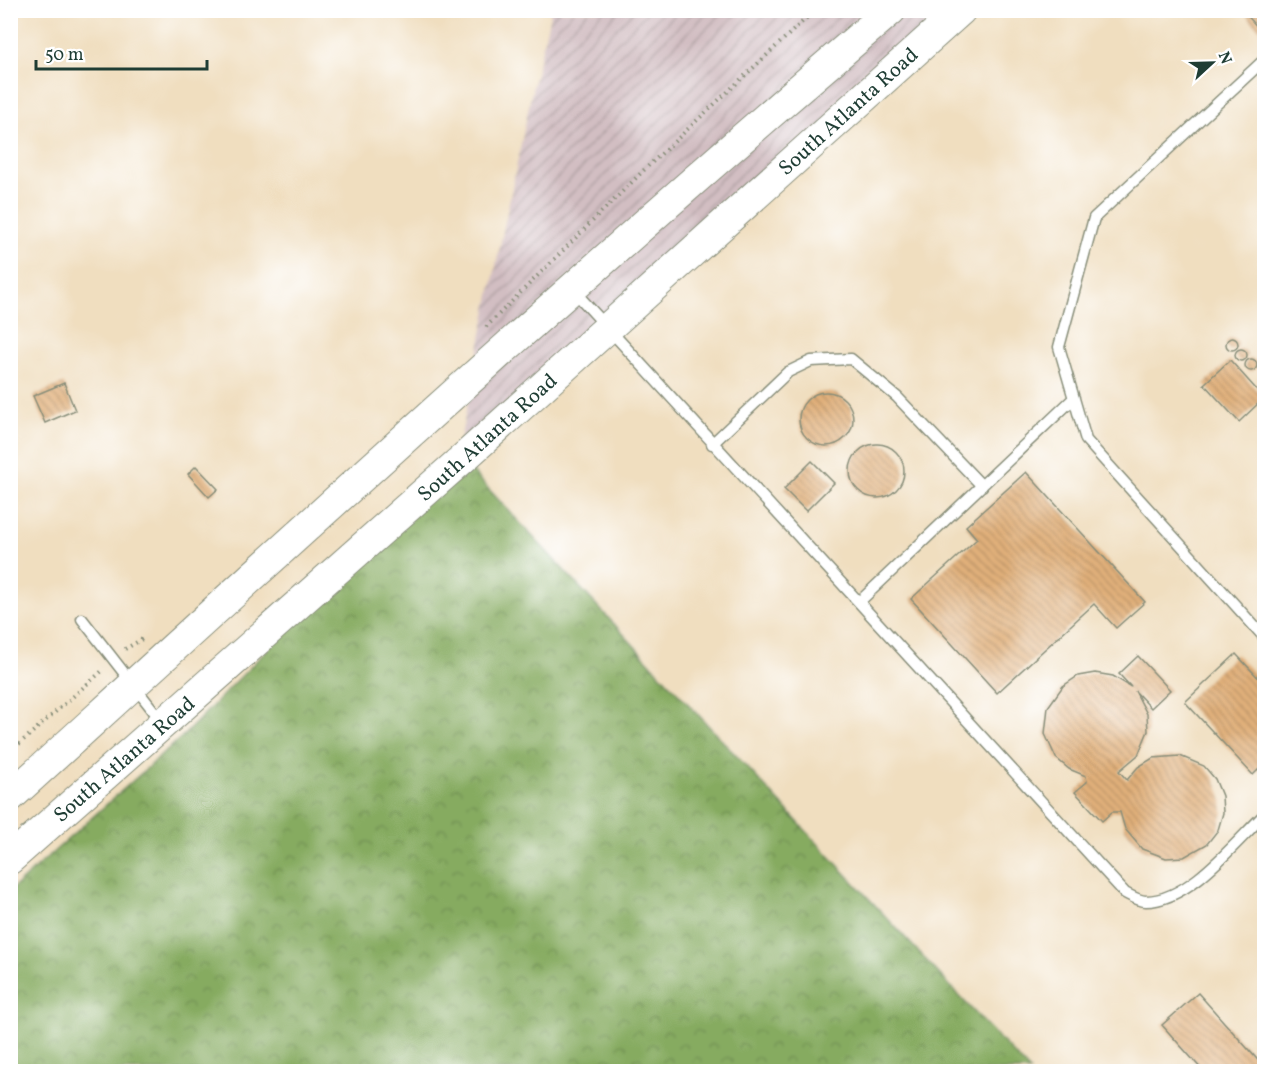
<svg xmlns="http://www.w3.org/2000/svg" width="1275" height="1082" viewBox="0 0 1275 1082" font-family="Vollkorn,serif">
<defs>
<pattern id="industrial-furrows" width="10" height="10" patternUnits="userSpaceOnUse" patternTransform="scale(1.5)"><rect width="10" height="10" fill="#d2bec2"/><path d="M-1 1l2-2M0 10L10 0M9 11l2-2" fill="none" stroke="#aa9c9e"/></pattern>
<pattern id="forest-crowns" width="20" height="18" patternUnits="userSpaceOnUse" patternTransform="scale(1.5)"><rect width="20" height="18" fill="#86ab60"/><path d="M2 6a3 3 0 1 1 6 0M12 15a3 3 0 1 1 6 0" fill="none" stroke="#6d8c50"/></pattern>
<pattern id="building-back-hatch" width="6" height="6" patternUnits="userSpaceOnUse" patternTransform="scale(1.5)"><rect width="6" height="6" fill="#e1b07a"/><path d="M-1 5l2 2M0 0l6 6M5-1l2 2" fill="none" stroke="#b69065"/></pattern>
</defs>
<rect width="100%" height="100%" fill="#fff"/>
<filter id="ink" filterUnits="userSpaceOnUse"><feTurbulence type="fractalNoise" baseFrequency=".0167" numOctaves="2"/><feDisplacementMap in="SourceGraphic" scale="12" xChannelSelector="R" yChannelSelector="G"/><feConvolveMatrix kernelMatrix="1 2 1 2 8 2 1 2 1" color-interpolation-filters="sRGB"/></filter>
<filter id="wash" filterUnits="userSpaceOnUse"><feTurbulence type="fractalNoise" baseFrequency=".008" numOctaves="4" result="noise"/><feDisplacementMap in="SourceGraphic" scale="24" xChannelSelector="R" yChannelSelector="G"/><feGaussianBlur stdDeviation="1.35" result="paint"/><feColorMatrix in="noise" values="0 0 0 0 0 0 0 0 0 0 0 0 0 0 0 0 0 1.4 0 .05"/><feComposite in="paint" operator="in"/></filter>
<g filter="url(#wash)">
<rect width="100%" height="100%" fill="#f0debf"/>
<path fill="url(#industrial-furrows)" d="M 551,11 L 970,11 L 457,455 L 533,86 Z"/>
<path fill="url(#forest-crowns)" stroke="#52744a" stroke-width="1.5" d="M 457,455 L 991,1030 L 1030,1071 L 11,1071 L 10,891 L 185,734 Z"/>
<g id="blocks">
<path fill="url(#building-back-hatch)" d="M 1242,10 L 1264,10 L 1264,31 L 1263,33 Z
M1226 344a6 6 0 1 1 12 0a6 6 0 1 1-12 0Z
M1235 355a6 6 0 1 1 12 0a6 6 0 1 1-12 0Z
M1245 365a6 6 0 1 1 12 0a6 6 0 1 1-12 0Z
M 1230,360 L 1264,398 L 1239,422 L 1204,384 Z
M 64,383 L 75,410 L 45,423 L 33,396 Z
M799 419a27 27 0 1 1 54 0a27 27 0 1 1-54 0Z
M850 471a27 27 0 1 1 54 0a27 27 0 1 1-54 0Z
M 812,461 L 834,483 L 806,511 L 784,489 Z
M 196,466 L 218,489 L 209,497 L 188,474 Z
M 1026,472 L 1145,602 L 1116,628 L 1094,604 L 997,693 L 911,599 L 977,539 L 966,526 Z
M 1236,654 L 1264,684 L 1264,764 L 1253,775 L 1185,702 Z
M 1138,656 L 1170,690 L 1151,708 L 1135,691 L 1147,714 L 1148,731 L 1138,755 L 1119,771 L 1127,780 L 1138,767 L 1153,758 L 1180,756 L 1204,766 L 1215,779 L 1222,796 L 1223,813 L 1218,830 L 1207,844 L 1184,857 L 1166,858 L 1142,849 L 1125,829 L 1120,812 L 1112,812 L 1102,821 L 1075,792 L 1087,782 L 1086,776 L 1069,769 L 1056,758 L 1045,734 L 1048,707 L 1063,686 L 1078,676 L 1095,673 L 1113,676 L 1131,687 L 1119,674 Z
M 1198,993 L 1264,1067 L 1263,1072 L 1204,1072 L 1162,1025 Z"/>
</g>
</g>
<g filter="url(#ink)">
<use href="#blocks" fill-opacity="0" stroke="#888e7a" stroke-width="1.5"/>
<g fill="none" stroke-linecap="round" stroke-linejoin="round">
<g stroke="#888e7a" stroke-width="13">
<path id="lane" d="M 1264,60 L 1094,218 L 1059,347 L 1086,440 L 1264,637
M 574,291 L 1125,893 C 1131,896 1139,901 1146,901 C 1189,901 1234,844 1264,815
M 712,444 L 788,372 L 811,361 L 851,359 L 897,397 L 982,486
M 859,602 L 1074,398
M 82,619 L 163,723"/>
</g>
<g stroke="#888e7a" stroke-width="32">
<path id="secondary" d="M 10,797 C 301,532 591,266 891,10
M 10,859 L 468,454 L 961,10"/>
</g>
<path stroke="#888e7a" stroke-width="4" stroke-dasharray="1.5 4.5" stroke-linecap="butt" d="M 486,327 L 644,170 L 815,10
M 125,649 L 144,638
M 10,752 L 102,671"/>
<use href="#lane" stroke="#fff" stroke-width="10"/>
<use href="#secondary" stroke="#fff" stroke-width="30"/>
</g>
</g>
<g text-anchor="middle" stroke-width="6" stroke-linejoin="round" paint-order="stroke">
<g font-size="21" fill="#1f3d34" stroke="#fff">
<text transform="translate(848 111) rotate(-42)" y="7">South Atlanta Road</text>
<text transform="translate(487 437) rotate(-42)" y="7">South Atlanta Road</text>
<text transform="translate(124 759) rotate(-41)" y="7">South Atlanta Road</text>
</g>
</g>
<rect width="1275" height="1082" fill="none" stroke="#fff" stroke-width="36"/>
<g transform="translate(1212 63) rotate(68)" stroke="#ffffff" stroke-width="4.5" paint-order="stroke">
<path d="M0-4.5L10 22L0 15L-10 22Z" fill="#1f3d34"/>
<text y="-9" font-size="16" font-weight="bold" text-anchor="middle" fill="#1f3d34">N</text>
</g>
<path d="M36 60v9h171v-9" fill="none" stroke="#1f3d34" stroke-width="3"/>
<text x="45" y="60" font-size="18" fill="#1f3d34" stroke="#ffffff" stroke-width="4.5" paint-order="stroke">50 m</text>
</svg>
